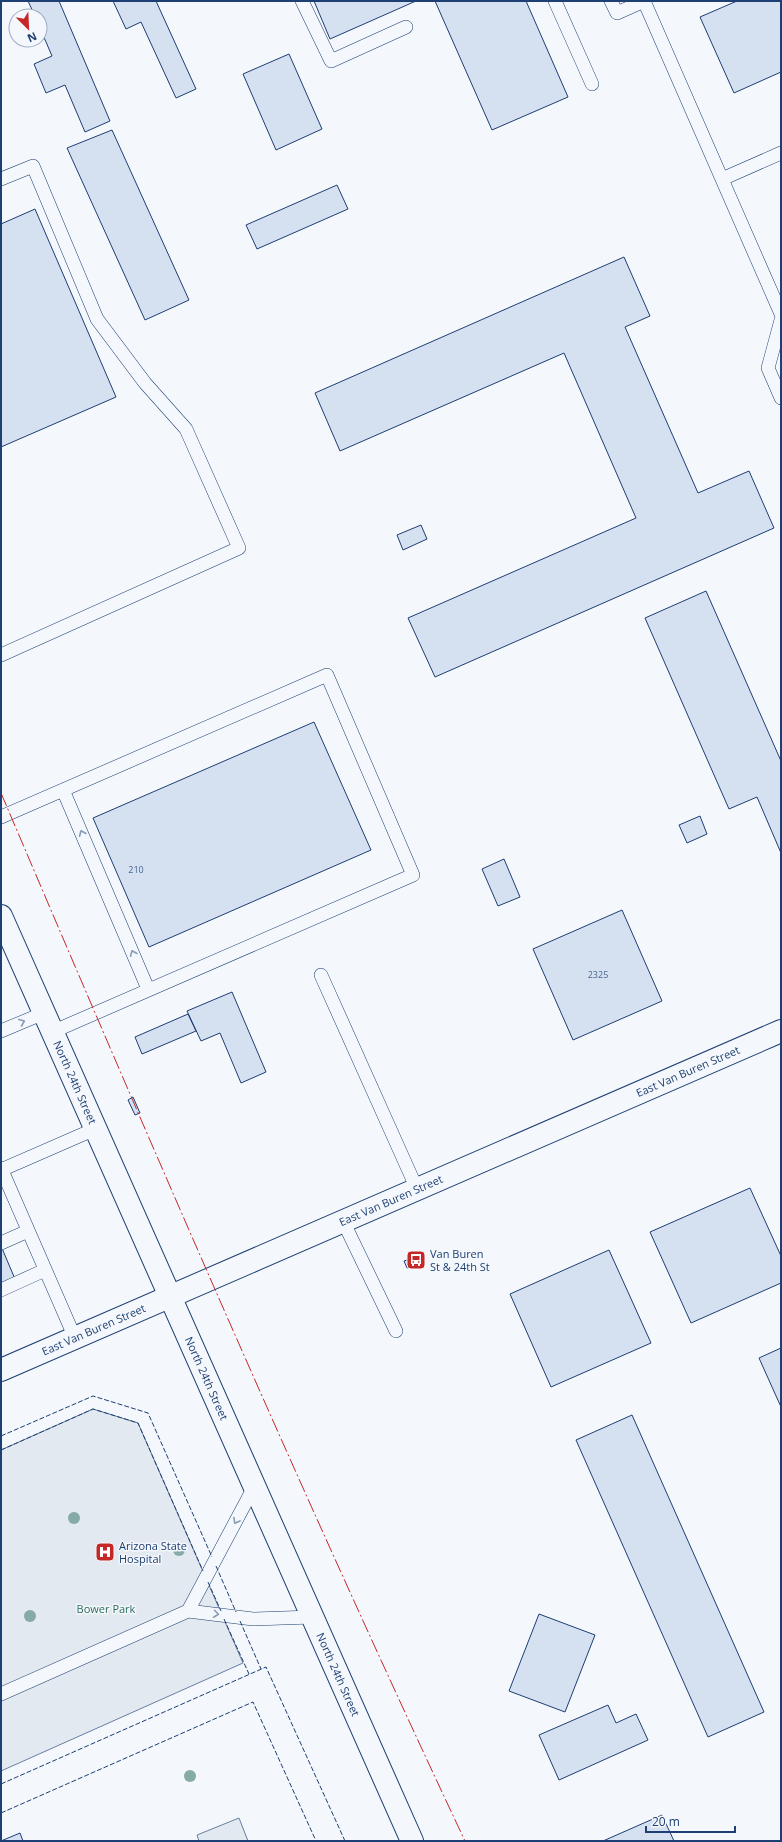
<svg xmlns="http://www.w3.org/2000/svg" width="782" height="1842" viewBox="0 0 782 1842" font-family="'Open Sans',sans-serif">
<rect width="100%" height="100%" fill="#f4f7fb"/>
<path fill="#e3e9f0" stroke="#687fa3" d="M 93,1409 L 138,1423 L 243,1663 L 1,1771 L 1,1450 Z
M 239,1818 L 248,1841 L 199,1841 L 197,1835 Z"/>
<path fill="#d5e0f0" stroke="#1d3f73" d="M 28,1 L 59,1 L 110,121 L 85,132 L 65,85 L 46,93 L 34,64 L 52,56 L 40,28 L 40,16 L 35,16 Z
M 113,1 L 156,1 L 196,89 L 176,98 L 141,22 L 126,29 Z
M 314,1 L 416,1 L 330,39 Z
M 435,1 L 526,1 L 568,97 L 492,130 Z
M 737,1 L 781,1 L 781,72 L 734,93 L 700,17 Z
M 289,54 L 322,129 L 276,150 L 243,74 Z
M 112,130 L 189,300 L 145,320 L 67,148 Z
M 337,185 L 348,209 L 257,249 L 246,225 Z
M 35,209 L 116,397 L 1,447 L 1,224 Z
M 624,257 L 650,316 L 625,327 L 698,493 L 749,471 L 774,528 L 435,677 L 408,618 L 636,518 L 564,353 L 340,451 L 315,393 Z
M 421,525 L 427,539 L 403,550 L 397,535 Z
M 706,591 L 781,761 L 781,853 L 757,797 L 729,809 L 645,618 Z
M 314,722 L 371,850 L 149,947 L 93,818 Z
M 700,816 L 707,834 L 687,843 L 679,825 Z
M 504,859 L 520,897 L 498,906 L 482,869 Z
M 622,910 L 662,1001 L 573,1040 L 533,949 Z
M 232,992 L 266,1072 L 241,1083 L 220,1033 L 201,1041 L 187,1011 Z
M 188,1014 L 196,1031 L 142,1054 L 135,1037 Z
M 133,1097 L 140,1113 L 135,1115 L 128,1100 Z
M 750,1188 L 781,1256 L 781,1283 L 691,1323 L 650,1232 Z
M 1,1246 L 15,1279 L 1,1285 Z
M 609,1250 L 651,1343 L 551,1387 L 510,1294 Z
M 416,1257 L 424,1261 L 407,1268 L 404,1261 Z
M 781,1348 L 781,1407 L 759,1358 Z
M 632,1415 L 764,1712 L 708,1737 L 576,1440 Z
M 539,1614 L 595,1635 L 565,1712 L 509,1691 Z
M 608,1705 L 616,1723 L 636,1714 L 648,1740 L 559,1780 L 539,1735 Z
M 662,1815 L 674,1841 L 603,1841 Z
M 20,1833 L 23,1841 L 1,1841 Z"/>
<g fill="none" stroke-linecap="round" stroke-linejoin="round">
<g stroke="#1d3f73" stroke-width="14">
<path id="service" d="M 302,1 L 331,61 L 406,27
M 555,1 L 592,84
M 611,1 L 617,13 L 644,1
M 644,1 L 781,314
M 1,179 L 33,166 L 97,319 L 145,383 L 186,429 L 239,548 L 1,655
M 722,179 L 781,153
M 781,320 L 768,368 L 781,398
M 63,790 L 148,989
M 1,817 L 327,675 L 413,875 L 52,1032
M 321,975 L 417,1189
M 1,1031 L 44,1013
M 1,1168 L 75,1338
M 1,1170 L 95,1129
M 343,1221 L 396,1331
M 1,1243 L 28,1231
M 1,1290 L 45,1270
M 254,1487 L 188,1611 L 253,1619 L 312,1617
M 1,1694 L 188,1611"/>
</g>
<g stroke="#1d3f73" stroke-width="24">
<g id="secondary">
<path id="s1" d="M 1,916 L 412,1841"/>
</g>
</g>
<g stroke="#1d3f73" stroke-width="24">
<g id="primary">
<path id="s2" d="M 1,1370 L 781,1031"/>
</g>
</g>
<use href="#service" stroke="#f4f7fb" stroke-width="13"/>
<use href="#secondary" stroke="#f4f7fb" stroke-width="22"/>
<use href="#primary" stroke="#f4f7fb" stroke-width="22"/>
<path stroke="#1d3f73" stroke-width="1" stroke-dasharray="5 2" stroke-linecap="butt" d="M 1,1436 L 93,1396 L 148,1413 L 212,1557
M 1,1450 L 93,1409 L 138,1423 L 203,1571
M 216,1566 L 236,1612
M 208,1582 L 221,1611
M 224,1619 L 249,1674
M 240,1621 L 261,1669
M 1,1784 L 266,1667 L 345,1841
M 1,1813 L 253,1702 L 316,1841"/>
<path stroke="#c62828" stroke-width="1" stroke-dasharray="14 3 2 3" stroke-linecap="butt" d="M 1,793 C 151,1145 302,1495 465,1841"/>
</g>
<g fill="#86aba6">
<circle cx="74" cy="1518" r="6"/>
<circle cx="179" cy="1550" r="6"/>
<circle cx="30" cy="1616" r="6"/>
<circle cx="190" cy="1776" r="6"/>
</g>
<defs><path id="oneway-chevron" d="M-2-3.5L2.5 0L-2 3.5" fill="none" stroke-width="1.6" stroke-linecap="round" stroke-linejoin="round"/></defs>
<g stroke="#889bb7">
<use href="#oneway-chevron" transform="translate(82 833) rotate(-113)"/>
<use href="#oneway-chevron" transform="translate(133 953) rotate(-113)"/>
<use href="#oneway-chevron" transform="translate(22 1022) rotate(-23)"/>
<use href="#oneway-chevron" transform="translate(236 1521) rotate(119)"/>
<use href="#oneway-chevron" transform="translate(216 1614) rotate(7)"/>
</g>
<defs>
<g id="bus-square" transform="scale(1)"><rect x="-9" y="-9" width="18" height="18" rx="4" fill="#c62828" stroke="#f4f7fb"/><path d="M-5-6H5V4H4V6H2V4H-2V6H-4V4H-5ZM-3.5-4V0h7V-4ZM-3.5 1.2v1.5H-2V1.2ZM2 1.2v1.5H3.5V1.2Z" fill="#fff"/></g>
<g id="hospital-square" transform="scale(1)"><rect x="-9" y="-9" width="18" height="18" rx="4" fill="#c62828" stroke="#f4f7fb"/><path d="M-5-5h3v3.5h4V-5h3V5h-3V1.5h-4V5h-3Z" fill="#fff"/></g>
</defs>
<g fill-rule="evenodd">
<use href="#bus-square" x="416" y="1260"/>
<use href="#hospital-square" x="105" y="1552"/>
</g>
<g text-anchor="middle" stroke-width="3" stroke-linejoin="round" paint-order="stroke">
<g font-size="9" fill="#4b6792">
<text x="136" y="873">210</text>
<text x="598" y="978">2325</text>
</g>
<g font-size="11" fill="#1d3f73" stroke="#f4f7fb">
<text dy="4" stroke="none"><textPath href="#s2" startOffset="749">East Van Buren Street</textPath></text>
<text dy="4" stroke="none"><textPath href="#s1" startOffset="182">North 24th Street</textPath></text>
<text dy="4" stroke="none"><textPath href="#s2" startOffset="425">East Van Buren Street</textPath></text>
<text dy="4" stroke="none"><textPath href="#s2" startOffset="101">East Van Buren Street</textPath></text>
<text dy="4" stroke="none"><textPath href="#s1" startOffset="506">North 24th Street</textPath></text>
<text dy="4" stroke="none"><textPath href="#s1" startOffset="830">North 24th Street</textPath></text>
</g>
<g font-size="11" fill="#1d3f73" stroke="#f4f7fb" text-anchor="start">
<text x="430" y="1258">Van Buren<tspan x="430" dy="13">St &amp; 24th St</tspan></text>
<text x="119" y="1550">Arizona State<tspan x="119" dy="13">Hospital</tspan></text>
</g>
<g font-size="11" fill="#2c6c60" stroke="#f4f7fb">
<text x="106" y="1613">Bower Park</text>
</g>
</g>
<rect width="782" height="1842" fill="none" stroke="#1d3f73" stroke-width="4"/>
<g transform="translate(28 28) rotate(156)"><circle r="19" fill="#f4f7fb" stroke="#9eadc5"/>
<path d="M0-3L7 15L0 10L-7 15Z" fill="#c62828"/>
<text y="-6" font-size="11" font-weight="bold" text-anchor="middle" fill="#1d3f73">N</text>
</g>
<path d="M646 1826v6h89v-6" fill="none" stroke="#1d3f73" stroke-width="2"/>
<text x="652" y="1826" font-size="12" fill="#1d3f73" stroke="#f4f7fb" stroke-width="3" paint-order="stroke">20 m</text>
</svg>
